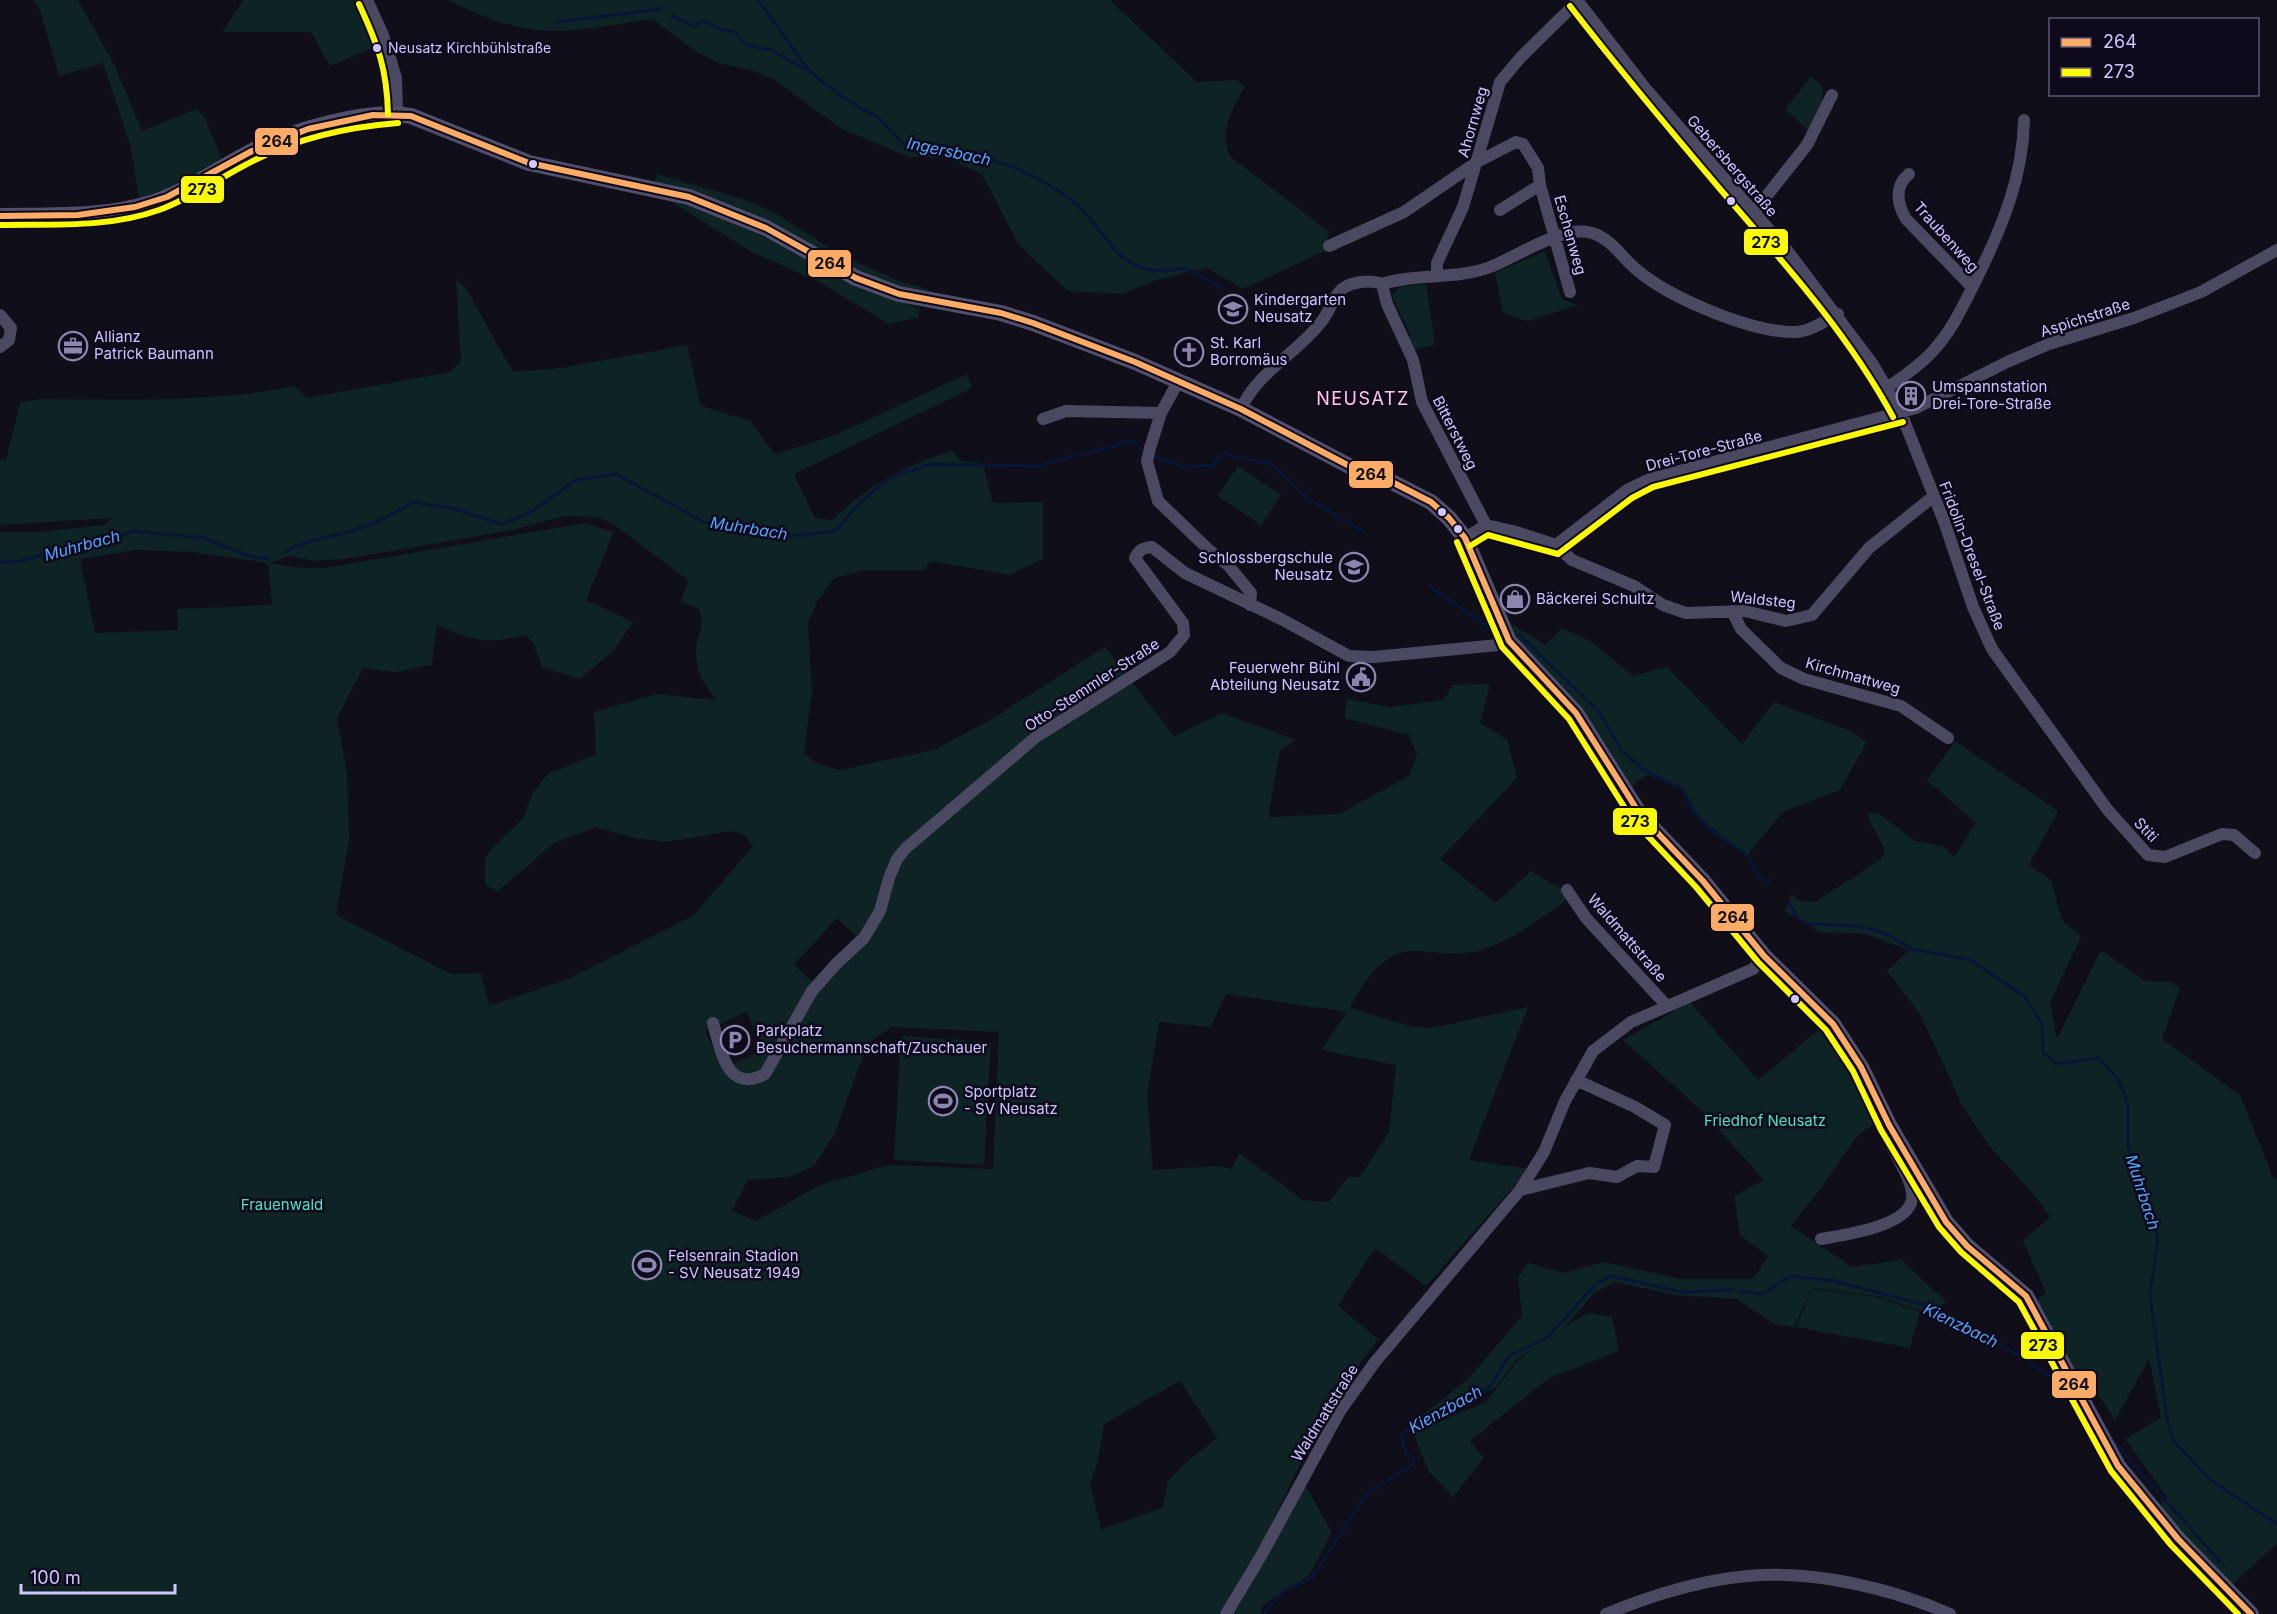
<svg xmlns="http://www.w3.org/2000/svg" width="2277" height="1614" viewBox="0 0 2277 1614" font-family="Inter,sans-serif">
<rect width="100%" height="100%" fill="#100e18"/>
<path fill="#0d2324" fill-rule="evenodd" d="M 33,0 L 78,0 L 114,64 L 142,131 L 197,109 L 205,118 L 222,159 L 167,189 L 139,198 L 131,148 L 103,63 L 59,76 L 40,10 Z
M 243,0 L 361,0 L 380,45 L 330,66 L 311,32 L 222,32 Z
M 448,0 L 1110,0 L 1197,82 L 1236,80 L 1245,86 C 1233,108 1217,133 1231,157 L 1329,232 L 1325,251 L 1243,289 L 1207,268 L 1157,280 L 1122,294 L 1068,291 L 1018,244 L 982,174 L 947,158 L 909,157 L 842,129 L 774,80 L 752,70 L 721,64 L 697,52 L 652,19 C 621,23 579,32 550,31 C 514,30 479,16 448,0 Z
M 1811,77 L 1822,85 C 1826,102 1816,116 1808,131 L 1785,109 Z
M 657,174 L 743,199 L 775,213 L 842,256 L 902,282 L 928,289 L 927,295 L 904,291 L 654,183 Z
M 663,197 C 754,224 833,275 920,309 L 918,317 L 889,324 L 819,282 L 752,252 Z
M 1545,251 L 1562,299 L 1578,305 L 1527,321 L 1503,313 L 1495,273 Z
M 456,279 L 467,290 L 513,372 L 560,368 L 687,345 L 701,406 L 750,421 L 775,454 L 833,436 L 967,374 L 972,388 L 794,474 L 815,518 L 832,520 C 869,485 903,466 952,451 L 961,461 L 983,463 L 993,503 L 1043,502 L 1043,559 L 1010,575 L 930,561 L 925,570 L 864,570 L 834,578 L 817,602 L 808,623 L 812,691 L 804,753 L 816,763 L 839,770 L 934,750 L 990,720 L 1105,647 L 1174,736 L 1222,713 L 1296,740 L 1280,750 L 1268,817 L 1339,814 L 1409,776 L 1417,755 L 1409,735 L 1345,718 L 1347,699 L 1390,707 L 1444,700 L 1452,685 L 1490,684 L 1480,723 L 1507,739 L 1517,778 L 1440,859 L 1496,903 L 1531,871 L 1565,891 L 1569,898 C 1541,918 1512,941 1478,951 C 1458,956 1440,953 1419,951 C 1383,949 1364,980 1350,1008 L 1412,1027 L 1431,1028 L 1528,1007 L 1469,1160 L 1529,1169 L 1426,1286 L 1375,1248 L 1338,1306 L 1378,1339 L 1339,1392 L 1297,1470 L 1264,1540 L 1219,1614 L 0,1614 L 0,532 L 38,532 L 104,525 L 112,518 L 0,525 L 0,459 L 6,460 L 20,402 L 41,399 C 125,399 211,403 294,386 L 307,398 L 450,372 L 461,361 ZM 564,516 L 597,517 L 612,523 L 688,580 L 681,602 L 698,608 C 708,628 695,634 696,653 C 696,671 705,687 716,700 L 657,694 L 594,712 L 596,754 L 548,774 L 533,792 L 523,818 L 495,845 L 485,858 L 485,885 L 498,891 L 554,843 L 596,827 L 634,838 L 667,842 L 733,831 L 744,835 L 753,846 L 693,916 L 568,979 L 489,1006 L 481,973 L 451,974 L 336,915 L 349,840 L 347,773 L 337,719 L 363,668 L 395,672 L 432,665 L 437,625 C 476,642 484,644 526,635 L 533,643 L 542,667 L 580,679 L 615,649 L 633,622 L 586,600 L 614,532 L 585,523 L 325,568 L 292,567 L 269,563 L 290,556 L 312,561 L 345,559 L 513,530 ZM 136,550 L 191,552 L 268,563 L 272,605 L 177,609 L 178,630 L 95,633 L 80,559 ZM 837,918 L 856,936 L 813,982 L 794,965 ZM 1226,994 L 1347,1012 L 1321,1050 L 1396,1065 L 1389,1132 L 1360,1177 L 1348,1177 L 1329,1202 L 1303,1200 L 1239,1153 L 1232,1169 L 1215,1166 L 1153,1170 L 1147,1094 L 1159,1022 L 1210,1027 ZM 746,1012 L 764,1049 L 723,1069 L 705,1032 ZM 892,1027 L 999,1032 L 993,1169 L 888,1165 L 818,1186 L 756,1221 L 732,1211 L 748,1180 L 789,1177 L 814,1166 L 835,1133 L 868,1043 ZM 1180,1381 L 1217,1438 L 1183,1465 L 1168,1481 L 1162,1508 L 1101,1529 L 1090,1484 L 1097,1465 L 1104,1424 Z
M 1426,284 L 1435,345 L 1413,349 L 1408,337 L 1411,336 L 1392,296 L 1400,287 Z
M 1238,466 L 1281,495 L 1261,525 L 1218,496 Z
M 1511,624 L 1546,645 L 1562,628 L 1592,642 L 1633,676 L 1667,667 L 1742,744 L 1774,702 L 1848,730 L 1867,742 L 1840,790 L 1783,812 L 1747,855 L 1695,815 L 1683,787 L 1646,775 L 1632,787 C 1613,755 1594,723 1570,695 C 1549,672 1524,652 1511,624 Z
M 1955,741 L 2058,811 L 2029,865 L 2051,880 L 2062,920 L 2081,937 L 2050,1002 L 2057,1039 L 2101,950 L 2145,981 L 2171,982 L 2180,988 L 2162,1039 L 2240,1095 L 2273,1177 L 2277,1180 L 2277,1544 L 2232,1584 L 2158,1508 L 2167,1497 L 2125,1439 L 2161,1418 L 2149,1359 L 2115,1420 L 2090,1382 L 2083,1386 L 2037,1301 L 2046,1292 L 2023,1241 L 2050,1217 L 2032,1192 L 1989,1146 L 1961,1103 L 1920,1014 L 1887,971 L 1909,950 L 1865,934 L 1819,932 L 1785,911 L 1791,894 L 1800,901 L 1815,902 L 1881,859 L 1885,850 L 1868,818 L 1869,813 L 1878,813 L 1915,841 L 1942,846 L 1954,857 L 1976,823 L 1927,780 Z
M 1690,1002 L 1758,1080 L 1827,1023 L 1849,1059 L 1881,1119 L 1857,1136 L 1824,1184 L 1791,1226 L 1852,1267 L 1901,1260 L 1946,1301 L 1933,1315 L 1877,1296 L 1812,1288 L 1794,1327 L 1774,1324 L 1737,1299 L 1674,1295 L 1615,1282 L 1594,1293 L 1565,1327 L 1588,1313 L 1612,1317 L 1619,1351 L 1549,1378 L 1470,1441 L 1484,1458 L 1453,1497 L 1429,1472 L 1413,1433 L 1486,1402 L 1520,1358 L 1539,1345 L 1518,1358 L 1495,1388 L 1411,1424 L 1468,1379 L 1522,1316 L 1518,1278 L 1528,1263 L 1563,1273 L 1604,1262 L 1680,1279 L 1753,1279 L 1768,1256 L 1740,1235 L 1734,1196 L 1764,1180 L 1703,1112 L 1623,1040 Z
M 901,1036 L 991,1042 L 984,1165 L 894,1160 Z
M 1812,1289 L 1877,1297 L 1920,1312 L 1910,1348 L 1796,1327 Z
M 1304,1483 L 1332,1532 L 1309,1576 L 1262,1606 L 1261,1614 L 1231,1614 Z"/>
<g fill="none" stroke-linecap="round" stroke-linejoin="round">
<path stroke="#071536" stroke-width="3" d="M 758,0 L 808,69
M 672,16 L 695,26 L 702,20 L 720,29 L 735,32 L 746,45 L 771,50 L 809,71 L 844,98 L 880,119 L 903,144 C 953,148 1003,157 1047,184 C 1055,189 1066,195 1073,201 C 1115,238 1116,282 1185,268 L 1222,288
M 556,22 L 662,9
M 1151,456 L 1185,467 L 1214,465 L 1222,453 L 1273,465 L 1307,498 L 1364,532
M 285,552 C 308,539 327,538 351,531 C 374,525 393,513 414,502 L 456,509 L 502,524 L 531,512 L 576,480 L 616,474 L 704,522 L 792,536 L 835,531 L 862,501 L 891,477 L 931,464 L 1036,466 L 1133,441 L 1145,454
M 0,562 L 20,561 L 88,543 L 109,541 L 133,531 L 204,538 L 249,556 L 268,559
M 1429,586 L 1493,630
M 1520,635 L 1599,712 L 1622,751 L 1641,768 L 1682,790 L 1695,813 L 1711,830 L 1748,856 L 1758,878 L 1769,881
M 1788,902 L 1799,920 L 1808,924 L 1860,926 L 1887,934 L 1912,949 L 1971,960 L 2025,997 L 2042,1024 L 2043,1052 L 2056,1064 L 2099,1058 L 2119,1081 L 2128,1104 L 2128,1146 L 2158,1238 L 2150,1294 L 2167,1419 L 2173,1440 L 2208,1478 L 2277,1524
M 1739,1291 L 1763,1294 L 1790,1276 L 1835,1281 L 1928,1306 L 1989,1337 L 2066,1386
M 2113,1441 L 2224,1566
M 1263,1614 L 1284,1591 L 1312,1578 L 1366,1494 L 1414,1464 L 1413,1457 L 1406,1454 L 1401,1434 L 1482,1392 L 1491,1385 L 1509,1356 L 1548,1337 L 1596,1284 L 1612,1276 L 1681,1292 L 1733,1290"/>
<path stroke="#4b4961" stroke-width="12" d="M 367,0 L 383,35 L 396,78 L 397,114
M 1577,0 L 1645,88 L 1786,249 L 1872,363 L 1901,413 L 1945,524 L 1973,607 L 1992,649 L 2107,809 L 2148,855 L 2165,857 L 2222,834 L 2234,835 L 2255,853
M 1909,174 C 1894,186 1897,204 1906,219 L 1972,287
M 1500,210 L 1540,185
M 1753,213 L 1807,145 L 1832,95
M 1329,246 L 1404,212 L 1477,162 L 1516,142 L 1523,144 L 1538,168 L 1540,185 L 1570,292
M 1437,275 L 1437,263 L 1463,207 L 1500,82 L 1521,57 L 1578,1
M 1382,284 L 1387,304 L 1413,360 L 1422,402 L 1486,525
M 0,315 L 11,328 L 9,340 L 0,347
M 1178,382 L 1161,413 L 1150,448 L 1147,461 L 1158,501 L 1209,550 L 1228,565 L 1251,593 L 1250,605
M 1888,387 C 1903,377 1919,366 1932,352 C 1952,331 1964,304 1977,278 C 2002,227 2023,177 2024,120
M 1241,409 C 1257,372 1298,353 1322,321 C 1330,311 1333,297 1342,289 C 1351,282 1370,279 1382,284 C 1416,273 1456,280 1490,267 C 1517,257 1563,224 1592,233 C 1612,239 1621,257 1637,270 C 1670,298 1752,333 1796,332 C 1811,331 1825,321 1838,314
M 1043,419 L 1066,411 L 1161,413
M 1465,538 L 1486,525 L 1513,531 L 1556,545 L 1572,560 L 1634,586 L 1663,605 L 1686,613 L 1745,611 L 1786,621 L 1812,615 L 1869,548 L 1934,496
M 1556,545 L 1627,490 L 1650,479 L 1916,408 L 2007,362 L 2049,344 L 2134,318 L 2201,292 L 2277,250
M 1732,611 L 1741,629 L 1781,668 L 1804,679 L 1901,706 L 1948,738
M 1567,890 L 1586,918 L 1666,1005
M 713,1023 C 721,1051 727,1094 765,1074 L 812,991 L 836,964 L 864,938 L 880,911 L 889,878 L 897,859 L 906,848 L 1036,737 L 1170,652 L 1184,635 L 1183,623 L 1135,558 C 1139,550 1142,548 1152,547 L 1185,573 L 1281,619 L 1349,656 L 1374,657 L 1498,645 L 1509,641
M 1520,1190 L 1589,1173 L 1617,1177 L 1637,1166 L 1654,1167 L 1665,1125 L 1635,1107 L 1576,1080
M 1821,1239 C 1843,1235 1908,1227 1912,1199 C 1914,1183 1898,1160 1892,1146 L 1898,1140
M 1226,1614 L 1261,1556 L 1340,1411 L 1375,1362 L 1520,1190 L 1544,1152 L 1565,1101 L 1593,1051 L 1631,1022 L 1753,969 L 1764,956
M 1606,1614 C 1650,1596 1700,1580 1748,1576 C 1814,1570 1890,1588 1950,1614"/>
<path stroke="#514f6c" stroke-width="16" d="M 0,216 C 52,215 104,218 154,202 C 189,190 219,168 252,151 C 290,131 368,108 411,116 L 529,163 L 689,197 L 766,228 L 856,278 L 899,294 L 1001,313 L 1033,323 L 1135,362 L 1241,409 L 1355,469 L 1390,481 L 1431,502 L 1449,518 L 1465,538 L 1509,641 L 1576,713 L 1636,808 L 1651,826 L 1703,881 L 1764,956 L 1833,1024 L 1861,1067 L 1889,1125 L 1946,1222 L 1967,1246 L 2026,1296 L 2118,1466 L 2178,1539 L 2251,1614"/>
<g stroke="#0e0a1c" stroke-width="10">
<path id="bus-1" d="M 0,216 L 78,215 L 135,207 L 167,197 L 252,151 L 308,129 L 373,115 L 411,116 L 529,163 L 689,197 L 766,228 L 856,278 L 899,294 L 1001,313 L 1033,323 L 1135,362 L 1241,409 L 1355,469 L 1390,481 L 1431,502 L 1449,518 L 1465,538 L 1509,641 L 1576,713 L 1636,808 L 1651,826 L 1703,881 L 1764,956 L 1833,1024 L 1861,1067 L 1889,1125 L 1946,1222 L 1967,1246 L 2026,1296 L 2118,1466 L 2178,1539 L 2251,1614"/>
</g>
<g stroke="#0e0a1c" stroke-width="10">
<path id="bus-2" d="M 359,4 C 378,45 387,69 388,114
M 1570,6 C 1618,68 1669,129 1720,189 C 1783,262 1847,332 1893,417
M 0,225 C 53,224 109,228 159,210 C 194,197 224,175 257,159 C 301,137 348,127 398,123
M 1457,542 L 1502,647 L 1569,719 L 1628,813 L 1644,832 L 1696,887 L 1758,962 L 1826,1030 L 1853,1071 L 1881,1130 L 1939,1227 L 1961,1252 L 2019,1302 L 2111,1471 L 2171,1545 L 2238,1614
M 1470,546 L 1488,535 L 1558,554 L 1632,498 L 1653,487 L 1903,422"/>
</g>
<use href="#bus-1" stroke="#fcac66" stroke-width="6"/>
<use href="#bus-2" stroke="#fafa08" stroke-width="6"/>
</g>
<defs>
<g id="school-ring" transform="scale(1.5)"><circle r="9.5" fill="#0e0a1c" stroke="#8c85ae" stroke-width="1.5"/><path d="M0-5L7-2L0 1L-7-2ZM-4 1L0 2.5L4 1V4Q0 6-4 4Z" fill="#8c85ae"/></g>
<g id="office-ring" transform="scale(1.5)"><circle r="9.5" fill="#0e0a1c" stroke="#8c85ae" stroke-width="1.5"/><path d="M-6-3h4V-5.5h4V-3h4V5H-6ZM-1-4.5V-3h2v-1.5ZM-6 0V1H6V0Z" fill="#8c85ae"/></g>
<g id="church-ring" transform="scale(1.5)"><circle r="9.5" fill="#0e0a1c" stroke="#8c85ae" stroke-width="1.5"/><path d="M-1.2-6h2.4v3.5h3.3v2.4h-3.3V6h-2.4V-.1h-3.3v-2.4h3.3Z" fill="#8c85ae"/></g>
<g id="building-ring" transform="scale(1.5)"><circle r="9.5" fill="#0e0a1c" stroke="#8c85ae" stroke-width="1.5"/><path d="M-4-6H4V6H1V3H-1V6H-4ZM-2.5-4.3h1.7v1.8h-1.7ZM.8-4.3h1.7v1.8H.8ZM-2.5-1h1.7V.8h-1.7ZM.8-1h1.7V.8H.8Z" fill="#8c85ae"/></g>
<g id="shop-ring" transform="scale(1.5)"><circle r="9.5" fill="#0e0a1c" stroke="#8c85ae" stroke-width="1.5"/><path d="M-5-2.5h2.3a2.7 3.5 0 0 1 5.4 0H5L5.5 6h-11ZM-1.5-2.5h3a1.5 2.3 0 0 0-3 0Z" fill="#8c85ae"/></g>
<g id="civic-ring" transform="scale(1.5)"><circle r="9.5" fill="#0e0a1c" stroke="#8c85ae" stroke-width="1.5"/><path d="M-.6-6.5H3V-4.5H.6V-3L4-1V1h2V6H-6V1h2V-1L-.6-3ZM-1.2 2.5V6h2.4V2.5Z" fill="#8c85ae"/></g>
<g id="parking-ring" transform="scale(1.5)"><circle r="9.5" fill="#0e0a1c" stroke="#8c85ae" stroke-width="1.5"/><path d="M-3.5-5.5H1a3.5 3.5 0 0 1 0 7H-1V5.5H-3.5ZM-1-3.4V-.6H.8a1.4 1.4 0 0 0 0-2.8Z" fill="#8c85ae"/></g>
<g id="stadium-ring" transform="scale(1.5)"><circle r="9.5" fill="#0e0a1c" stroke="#8c85ae" stroke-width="1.5"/><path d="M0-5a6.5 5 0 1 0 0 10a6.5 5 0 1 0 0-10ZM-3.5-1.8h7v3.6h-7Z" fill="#8c85ae"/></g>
</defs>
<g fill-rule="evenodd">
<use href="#school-ring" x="1233" y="309"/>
<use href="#office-ring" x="73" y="346"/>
<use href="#church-ring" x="1189" y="352"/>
<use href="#building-ring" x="1911" y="396"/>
<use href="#school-ring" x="1354" y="567"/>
<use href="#shop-ring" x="1515" y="599"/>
<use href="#civic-ring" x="1361" y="677"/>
<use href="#parking-ring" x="735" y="1040"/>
<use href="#stadium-ring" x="943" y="1101"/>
<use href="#stadium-ring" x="647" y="1265"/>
</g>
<g fill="#cfc5ff" stroke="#0e0a1c" stroke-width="2">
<circle cx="377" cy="48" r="5"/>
<circle cx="533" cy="164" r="5"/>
<circle cx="1731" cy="201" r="5"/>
<circle cx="1442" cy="512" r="5"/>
<circle cx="1458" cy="529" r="5"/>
<circle cx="1795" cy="999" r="5"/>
</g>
<g text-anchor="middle" stroke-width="5" stroke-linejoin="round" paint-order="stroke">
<g font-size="14" fill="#cfc5ff" stroke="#0e0a1c" text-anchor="start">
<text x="388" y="53">Neusatz Kirchbühlstraße</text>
</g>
<g font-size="15" fill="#cfc5ff" stroke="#0e0a1c">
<text transform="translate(1473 122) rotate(-74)" y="5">Ahornweg</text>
<text transform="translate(1732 166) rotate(49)" y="5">Gebersbergstraße</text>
<text transform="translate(1570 235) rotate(74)" y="5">Eschenweg</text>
<text transform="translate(1946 237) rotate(48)" y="5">Traubenweg</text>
<text transform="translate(2085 318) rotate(-18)" y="5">Aspichstraße</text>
<text transform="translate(1455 433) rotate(63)" y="5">Bitterstweg</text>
<text transform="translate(1704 451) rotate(-15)" y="5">Drei-Tore-Straße</text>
<text transform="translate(1972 556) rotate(69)" y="5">Fridolin-Dresel-Straße</text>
<text transform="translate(1763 600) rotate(6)" y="5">Waldsteg</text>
<text transform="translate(1853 676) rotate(16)" y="5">Kirchmattweg</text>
<text transform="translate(1092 685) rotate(-33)" y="5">Otto-Stemmler-Straße</text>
<text transform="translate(2146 830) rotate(46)" y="5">Stiti</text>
<text transform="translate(1627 938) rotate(49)" y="5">Waldmattstraße</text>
<text transform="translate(1325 1413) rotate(-58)" y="5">Waldmattstraße</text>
</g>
<g font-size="15" fill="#cfc5ff" stroke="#0e0a1c" text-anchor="start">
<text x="1254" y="305">Kindergarten<tspan x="1254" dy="17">Neusatz</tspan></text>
<text x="94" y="342">Allianz<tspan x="94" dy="17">Patrick Baumann</tspan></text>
<text x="1210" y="348">St. Karl<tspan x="1210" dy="17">Borromäus</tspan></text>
<text x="1932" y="392">Umspannstation<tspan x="1932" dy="17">Drei-Tore-Straße</tspan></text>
<text x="1333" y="563" text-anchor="end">Schlossbergschule<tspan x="1333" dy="17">Neusatz</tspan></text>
<text x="1536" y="604">Bäckerei Schultz</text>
<text x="1340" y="673" text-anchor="end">Feuerwehr Bühl<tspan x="1340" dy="17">Abteilung Neusatz</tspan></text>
<text x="756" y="1036">Parkplatz<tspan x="756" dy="17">Besuchermannschaft/Zuschauer</tspan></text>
<text x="964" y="1097">Sportplatz<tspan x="964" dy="17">- SV Neusatz</tspan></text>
<text x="668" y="1261">Felsenrain Stadion<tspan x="668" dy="17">- SV Neusatz 1949</tspan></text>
</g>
<g font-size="15" fill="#4de3c5" stroke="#0e0a1c">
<text x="1765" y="1126">Friedhof Neusatz</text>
<text x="282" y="1210">Frauenwald</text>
</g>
<g font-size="16" font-style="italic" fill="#53a6ff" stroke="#0e0a1c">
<text transform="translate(949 151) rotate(12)" y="6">Ingersbach</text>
<text transform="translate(749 528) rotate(9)" y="6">Muhrbach</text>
<text transform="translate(82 545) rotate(-15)" y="6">Muhrbach</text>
<text transform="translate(2143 1192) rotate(72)" y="6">Muhrbach</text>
<text transform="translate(1961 1325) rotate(26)" y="6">Kienzbach</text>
<text transform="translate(1445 1409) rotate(-29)" y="6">Kienzbach</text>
</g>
<g font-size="18" letter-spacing="1.5" fill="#ffc7e8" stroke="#0e0a1c">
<text x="1363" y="405">NEUSATZ</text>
</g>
</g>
<g stroke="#0e0a1c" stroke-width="2">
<rect x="254" y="127" width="45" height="29" rx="6" fill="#fcac66"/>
<rect x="180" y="175" width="45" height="29" rx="6" fill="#fafa08"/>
<rect x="1743" y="228" width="46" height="28" rx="6" fill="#fafa08"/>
<rect x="807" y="249" width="45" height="29" rx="6" fill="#fcac66"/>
<rect x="1348" y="460" width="46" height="29" rx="6" fill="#fcac66"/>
<rect x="1612" y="807" width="46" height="29" rx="6" fill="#fafa08"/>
<rect x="1710" y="903" width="45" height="29" rx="6" fill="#fcac66"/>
<rect x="2020" y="1331" width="45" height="29" rx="6" fill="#fafa08"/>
<rect x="2051" y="1370" width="46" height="29" rx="6" fill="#fcac66"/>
</g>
<g font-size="16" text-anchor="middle" font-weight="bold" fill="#111">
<text x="277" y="147">264</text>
<text x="202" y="195">273</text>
<text x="1766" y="248">273</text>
<text x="830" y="269">264</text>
<text x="1371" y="480">264</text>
<text x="1635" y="827">273</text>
<text x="1733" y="923">264</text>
<text x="2043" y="1351">273</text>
<text x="2074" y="1390">264</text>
</g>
<rect x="2049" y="18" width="210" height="78" fill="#0e0a1c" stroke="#5b5577" stroke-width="1.5"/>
<rect x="2061" y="38" width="30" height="9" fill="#fcac66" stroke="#5b5577" stroke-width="1.5"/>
<text x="2103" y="48" font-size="18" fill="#cfc5ff">264</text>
<rect x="2061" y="68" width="30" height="9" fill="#fafa08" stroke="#5b5577" stroke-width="1.5"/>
<text x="2103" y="78" font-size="18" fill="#cfc5ff">273</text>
<path d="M21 1584v9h154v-9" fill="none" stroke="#cfc5ff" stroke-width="3"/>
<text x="30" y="1584" font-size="18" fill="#cfc5ff" stroke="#0e0a1c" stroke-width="4.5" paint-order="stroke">100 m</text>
</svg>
